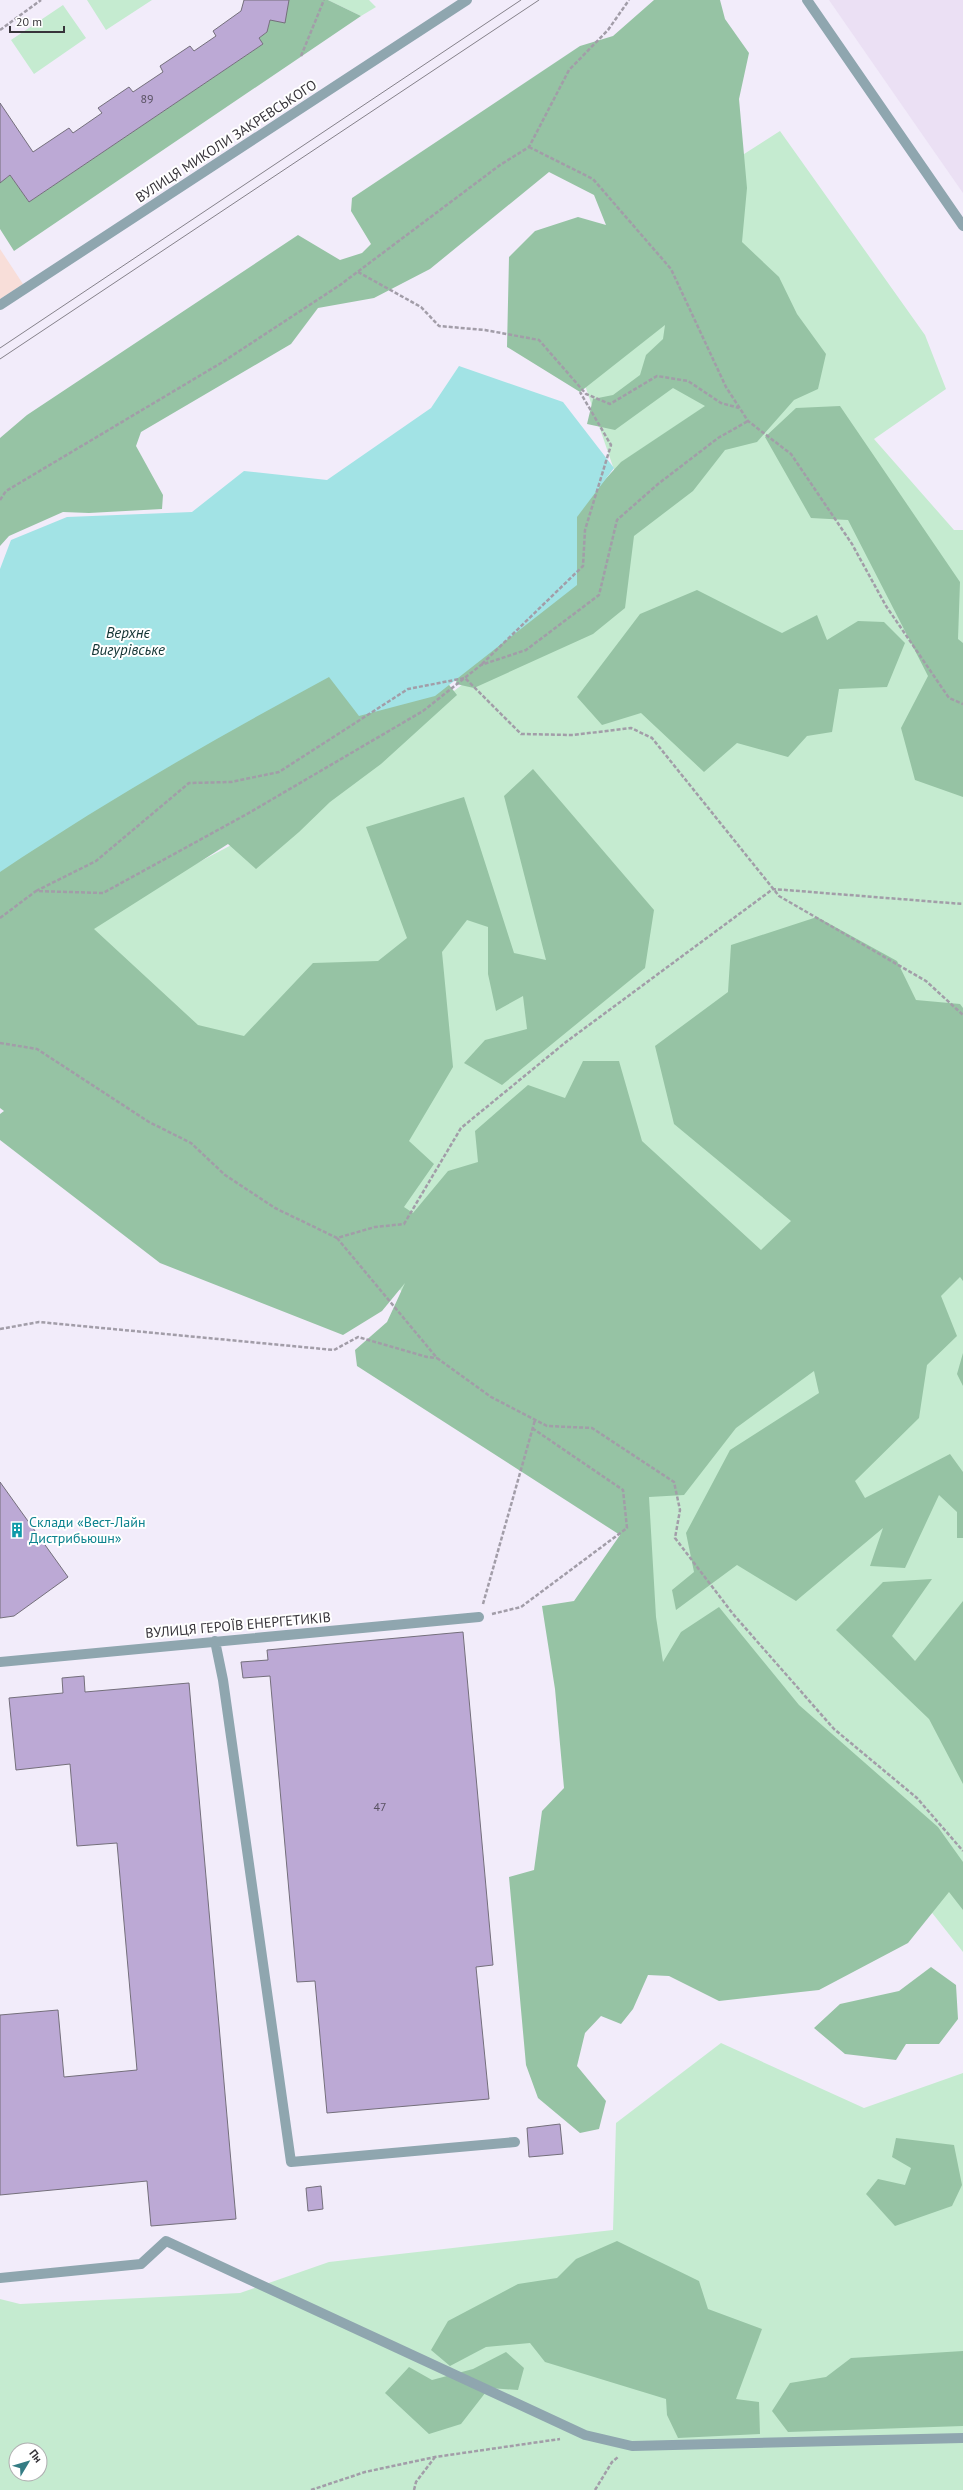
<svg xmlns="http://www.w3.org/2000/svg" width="963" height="2490" viewBox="0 0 963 2490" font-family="'PT Sans',sans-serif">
<rect width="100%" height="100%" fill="#f2ecfa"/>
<path fill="#f8ded9" d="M 0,249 L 23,284 L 0,299 Z"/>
<path fill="#ebe0f4" d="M 829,0 L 963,0 L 963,193 L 924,137 Z"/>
<path fill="#c5ebd0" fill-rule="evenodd" d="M 87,0 L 152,0 L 106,30 Z
M 328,0 L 369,0 L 376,7 L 361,16 Z
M 63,5 L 86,38 L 34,74 L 11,40 Z
M 780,131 L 925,335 L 946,389 L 874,439 L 954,530 L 963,530 L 963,1952 L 899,1871 L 615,1766 L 628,1480 L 8,963 L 292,813 L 592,587 L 620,487 L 559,310 L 730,163 Z
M 721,2043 L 864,2108 L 963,2073 L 963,2490 L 0,2490 L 0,2299 L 20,2304 L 240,2293 L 329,2262 L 613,2230 L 616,2123 ZM 16,2450 L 40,2450 L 40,2474 L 16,2474 Z"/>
<path fill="#96c3a4" d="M 289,0 L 328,0 L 361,16 L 14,251 L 0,229 L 0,172 L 5,179 L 10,175 L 29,202 L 263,44 L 259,38 L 267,32 L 270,20 Z
M 654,0 L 720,0 L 725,19 L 749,53 L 739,99 L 747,188 L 742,242 L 779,277 L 797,314 L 826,354 L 818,389 L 794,400 L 757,442 L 725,450 L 693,491 L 634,536 L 625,608 L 593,634 L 474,688 L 456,684 L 459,658 L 569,519 L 621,462 L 705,406 L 673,388 L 615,430 L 587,424 L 593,399 L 613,395 L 640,375 L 646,355 L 663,339 L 665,325 L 580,392 L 507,347 L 509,257 L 535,231 L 578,217 L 606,225 L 594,195 L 549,172 L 430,269 L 374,298 L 318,308 L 291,344 L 141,432 L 136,446 L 163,495 L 162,509 L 89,513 L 63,512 L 9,536 L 0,546 L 0,438 L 27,415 L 298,235 L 340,260 L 362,253 L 371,244 L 351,211 L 352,198 L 580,46 L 613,36 Z
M 840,406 L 960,582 L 958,639 L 963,643 L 963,797 L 915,780 L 901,728 L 928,676 L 848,520 L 811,518 L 765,437 L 796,408 Z
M 697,590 L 782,633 L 817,615 L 827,640 L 858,621 L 884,622 L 905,643 L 887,687 L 839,689 L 832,732 L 807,736 L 788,757 L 737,743 L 704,772 L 641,713 L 602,725 L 577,697 L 640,614 Z
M 432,663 L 457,695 L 381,764 L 330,802 L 299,832 L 256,869 L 228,844 L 94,929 L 198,1025 L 244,1036 L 313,963 L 378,961 L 407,938 L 366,827 L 464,797 L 514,953 L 546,960 L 504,796 L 533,769 L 654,910 L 645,968 L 502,1085 L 464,1063 L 485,1040 L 527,1029 L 523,996 L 496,1011 L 488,974 L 488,927 L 467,920 L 442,952 L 453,1067 L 409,1141 L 434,1164 L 404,1207 L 413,1213 L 448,1171 L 478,1162 L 475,1131 L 528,1085 L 565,1098 L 583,1061 L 619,1061 L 642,1141 L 761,1250 L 791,1221 L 674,1124 L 655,1046 L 728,992 L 731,945 L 817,917 L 897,961 L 916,1000 L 960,1004 L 963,1008 L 963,1281 L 960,1277 L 941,1296 L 957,1336 L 927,1365 L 919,1418 L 855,1481 L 865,1498 L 950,1454 L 963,1472 L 963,1538 L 957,1538 L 957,1512 L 939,1495 L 905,1568 L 870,1566 L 883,1528 L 796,1601 L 737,1565 L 676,1610 L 672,1590 L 694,1572 L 686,1533 L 730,1450 L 819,1393 L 814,1371 L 736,1428 L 684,1495 L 649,1497 L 656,1617 L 663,1662 L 681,1632 L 719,1607 L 799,1705 L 938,1827 L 963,1862 L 963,1910 L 949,1892 L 908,1943 L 819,1990 L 719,2001 L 669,1976 L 648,1975 L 633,2009 L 621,2024 L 601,2016 L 585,2033 L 577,2066 L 606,2101 L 599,2129 L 580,2133 L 538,2098 L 526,2065 L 509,1877 L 534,1870 L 542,1811 L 564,1788 L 555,1689 L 542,1606 L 574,1601 L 620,1535 L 357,1366 L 355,1350 L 387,1322 L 405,1283 L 382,1311 L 343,1335 L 160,1263 L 0,1140 L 0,1114 L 4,1111 L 0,1108 L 0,838 L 273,668 Z
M 963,1353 L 963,1386 L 957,1374 Z
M 932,1579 L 892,1636 L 915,1661 L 963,1601 L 963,1784 L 929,1719 L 836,1630 L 883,1582 Z
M 931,1967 L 956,1985 L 958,2019 L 939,2044 L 906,2044 L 896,2060 L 845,2054 L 814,2028 L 840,2004 L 899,1991 Z
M 896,2138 L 954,2145 L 962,2185 L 952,2206 L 895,2226 L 866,2194 L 878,2179 L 905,2185 L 911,2168 L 892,2157 Z
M 617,2241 L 699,2281 L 708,2309 L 762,2329 L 736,2399 L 759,2402 L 760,2434 L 678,2438 L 667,2415 L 666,2399 L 545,2362 L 530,2343 L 486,2347 L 450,2366 L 431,2350 L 448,2321 L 518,2284 L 557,2278 L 576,2259 Z
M 963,2351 L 963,2426 L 788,2432 L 772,2411 L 790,2383 L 826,2377 L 851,2358 Z
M 506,2352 L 524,2368 L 518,2390 L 489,2388 L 461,2424 L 429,2434 L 385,2393 L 409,2367 L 432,2380 L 473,2369 Z"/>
<path fill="#a2e3e5" d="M 459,366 L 563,402 L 614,468 L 577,517 L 577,585 L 435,696 L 359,716 L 329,677 C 216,738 106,801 0,872 L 0,569 L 11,540 L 67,517 L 192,512 L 244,471 L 327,480 L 431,408 Z"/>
<path fill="#bca9d5" stroke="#746f7b" d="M 244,0 L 289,0 L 285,23 L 270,20 L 267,32 L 259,38 L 263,44 L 29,202 L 10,175 L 0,183 L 0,103 L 33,152 L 69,128 L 73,133 L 102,113 L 98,108 L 129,87 L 133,92 L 163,72 L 160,66 L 190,46 L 194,51 L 216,36 L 213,31 L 241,11 Z
M 0,1482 L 68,1577 L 14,1616 L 0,1618 Z
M 463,1632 L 493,1965 L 476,1967 L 489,2099 L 327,2113 L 315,1981 L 297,1982 L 270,1676 L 243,1678 L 241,1662 L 268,1660 L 267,1650 Z
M 84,1676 L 85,1692 L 189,1683 L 236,2219 L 151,2226 L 147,2181 L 0,2195 L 0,2015 L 58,2010 L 64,2077 L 137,2070 L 117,1843 L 77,1846 L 70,1764 L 16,1770 L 9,1698 L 63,1693 L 62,1678 Z
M 560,2124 L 563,2154 L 529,2157 L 527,2128 Z
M 321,2186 L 323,2209 L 308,2211 L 306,2188 Z"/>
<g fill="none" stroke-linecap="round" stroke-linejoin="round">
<path stroke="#a29da8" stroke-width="2.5" stroke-dasharray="4 2" stroke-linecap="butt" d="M 0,30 L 41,0
M 301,56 L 324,0
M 529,147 L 593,179 L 671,269 L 726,387 L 748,421 L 791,454 L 852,544 L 886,606 L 949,698 L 963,704
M 358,272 L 421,307 L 439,326 L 485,330 L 539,340 L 586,394 L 610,404 L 657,376 L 688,381 L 721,403 L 739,408
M 0,500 L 6,491 L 221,363 L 340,285 L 500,165 L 529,147 L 569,70 L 608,30 L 629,0
M 482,664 L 583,566 L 585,530 L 611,445 L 580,392
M 36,891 L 96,861 L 189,783 L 231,782 L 279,772 L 408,689 L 465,678 L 521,734 L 573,735 L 631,728 L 652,738 L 779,896 L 926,981 L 963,1015
M 0,918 L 36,891 L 103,893 L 247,814 L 423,711 L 481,665 L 526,650 L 599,595 L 617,520 L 658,484 L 718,438 L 748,421
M 0,1043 L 37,1049 L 149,1122 L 191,1143 L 225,1175 L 275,1208 L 337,1238 L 375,1227 L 404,1224 L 461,1128 L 566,1042 L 773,889 L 963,904
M 337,1238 L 437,1358 L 491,1397 L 547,1426 L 592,1428 L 674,1482 L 680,1510 L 675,1538 L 733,1614 L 834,1729 L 917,1798 L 963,1851
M 0,1329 L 39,1322 L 334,1350 L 358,1337 L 427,1357 L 437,1358
M 483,1604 L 535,1420
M 492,1614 L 521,1607 L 627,1528 L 623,1490 L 532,1428
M 311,2490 L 365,2472 L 435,2457 L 560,2439
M 414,2490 L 416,2482 L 435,2457
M 595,2490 L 612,2462 L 618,2457"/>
<path stroke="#8fa6af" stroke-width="10" d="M 807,0 L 963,226
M 0,305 L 467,0
M 215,1641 L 223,1680 L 291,2162 L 515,2142
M 0,1662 L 479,1617
M 0,2278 L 141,2264 L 166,2241 L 585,2435 L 632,2446 L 963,2438"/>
<path stroke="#85818a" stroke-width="1" d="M 0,348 L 521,0
M 0,359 L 539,0"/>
</g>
<defs>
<g id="building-bare" transform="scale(1.2)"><path d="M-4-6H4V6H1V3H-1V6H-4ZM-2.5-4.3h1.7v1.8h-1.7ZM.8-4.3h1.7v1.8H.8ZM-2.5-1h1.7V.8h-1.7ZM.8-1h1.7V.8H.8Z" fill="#0f9aa8" stroke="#fff" stroke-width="2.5" paint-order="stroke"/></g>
</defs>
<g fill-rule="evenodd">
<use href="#building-bare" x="17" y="1530"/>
</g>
<g text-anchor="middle" stroke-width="4" stroke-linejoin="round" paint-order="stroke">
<g font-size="12" fill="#585161">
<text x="147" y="103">89</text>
<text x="380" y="1811">47</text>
</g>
<g font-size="14" fill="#37343a" stroke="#fff">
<text transform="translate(226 141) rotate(-33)" y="5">ВУЛИЦЯ МИКОЛИ ЗАКРЕВСЬКОГО</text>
<text transform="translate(238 1625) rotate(-5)" y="5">ВУЛИЦЯ ГЕРОЇВ ЕНЕРГЕТИКІВ</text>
</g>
<g font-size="14" fill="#0d838f" stroke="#fff" text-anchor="start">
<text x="29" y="1527">Склади «Вест-Лайн<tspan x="29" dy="16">Дистрибьюшн»</tspan></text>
</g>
<g font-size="15" font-style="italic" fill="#123333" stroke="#fff">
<text x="128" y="638">Верхнє<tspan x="128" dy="17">Вигурівське</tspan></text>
</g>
</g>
<g transform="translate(28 2462) rotate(52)"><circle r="19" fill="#ffffff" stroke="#afaeb0"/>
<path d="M0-3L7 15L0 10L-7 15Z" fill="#347c84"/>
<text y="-6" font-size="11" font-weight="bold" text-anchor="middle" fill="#37343a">Пн</text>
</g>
<path d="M10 26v6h54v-6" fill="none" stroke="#37343a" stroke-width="2"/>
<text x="16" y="26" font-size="12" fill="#37343a" stroke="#ffffff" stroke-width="3" paint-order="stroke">20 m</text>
</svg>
